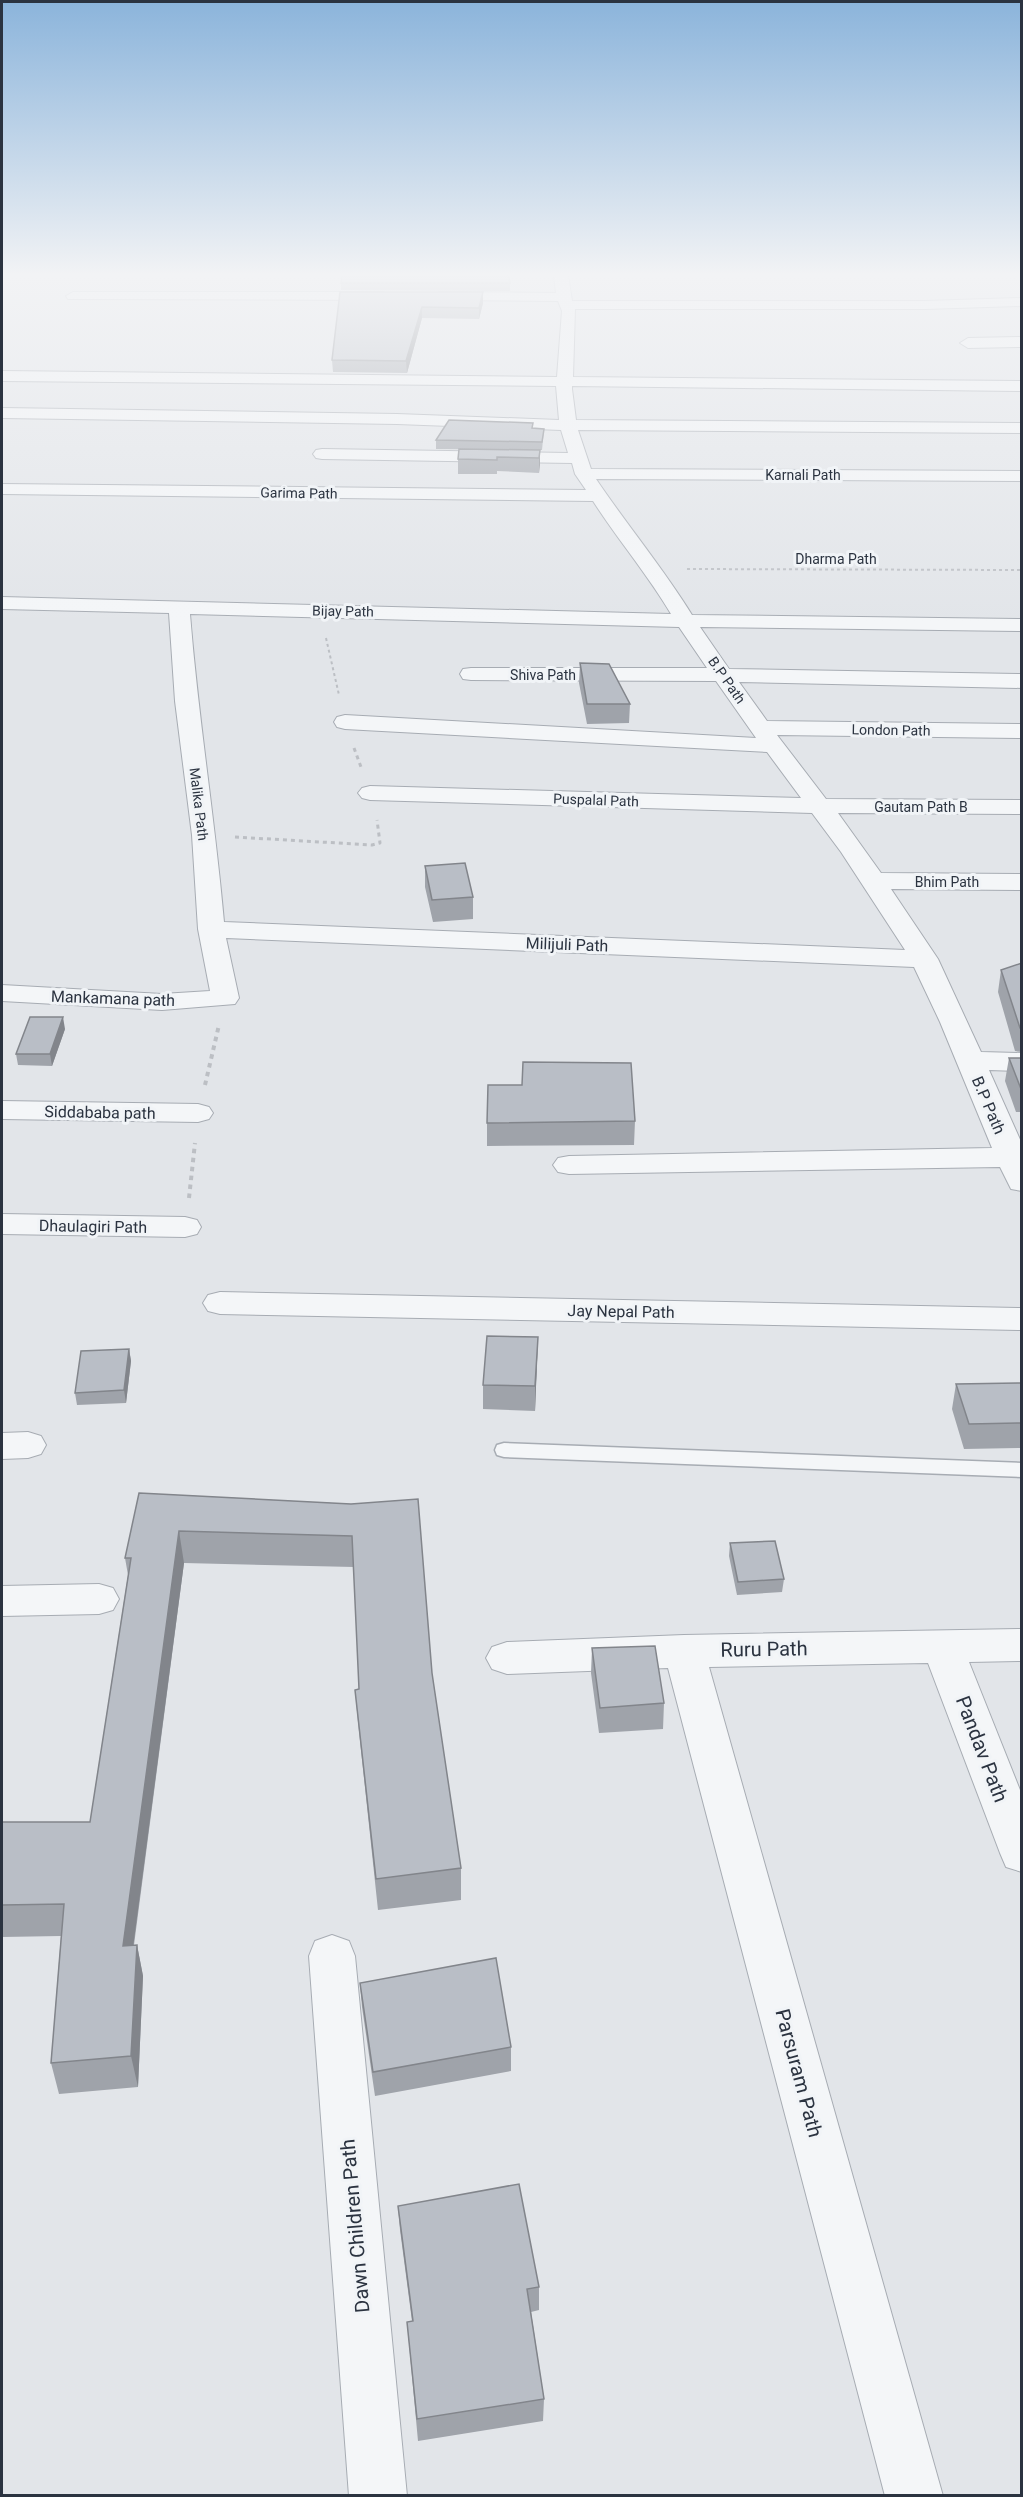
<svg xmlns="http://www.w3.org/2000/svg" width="1023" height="2497" viewBox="0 0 1023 2497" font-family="Roboto,sans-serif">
<rect width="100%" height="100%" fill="#e2e5e9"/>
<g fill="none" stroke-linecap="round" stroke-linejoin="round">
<g stroke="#a7acb3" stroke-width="3">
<path id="service" d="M 504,1443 L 1022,1463 L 1022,1477 L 504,1457 L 497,1455 L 495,1450 L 497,1445 Z"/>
</g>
<g stroke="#a7acb3" stroke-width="2">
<path id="minor" d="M 554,275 L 568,275 L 572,301 L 925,301 L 1022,298 L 1022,306 L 925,309 L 575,309 L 573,377 L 1022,381 L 1022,391 L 572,386 L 572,389 L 576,420 L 1022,423 L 1022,433 L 578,430 L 591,469 L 1022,471 L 1022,481 L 596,479 C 627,525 663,568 692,615 L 1022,619 L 1022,631 L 700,627 L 729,669 L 1022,674 L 1022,688 L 739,682 L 767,721 L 1022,724 L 1022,738 L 777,735 L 826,799 L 1022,800 L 1022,814 L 838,813 L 881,873 L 1022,874 L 1022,890 L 891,889 L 938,959 L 981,1052 L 1022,1053 L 1022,1071 L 989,1070 L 1022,1144 L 1022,1191 L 1011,1189 L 1000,1167 L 569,1174 L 558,1172 L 553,1165 L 558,1158 L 569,1156 L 992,1148 L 940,1022 L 914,967 L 226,938 L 239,998 L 235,1004 L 162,1010 L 2,1001 L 2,985 L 162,994 L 210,991 L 198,929 L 192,835 L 175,701 L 169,613 L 2,609 L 2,597 L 671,614 C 648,575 618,540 593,501 L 2,494 L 2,484 L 586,490 L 575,474 L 572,463 L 322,459 L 316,458 L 313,454 L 316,450 L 322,449 L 568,453 L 561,430 L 397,424 L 2,418 L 2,408 L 397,414 L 559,420 L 556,386 L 2,381 L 2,371 L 557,377 L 562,311 L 558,301 L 439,300 L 432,296 L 439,292 L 556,293 ZM 190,614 L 679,627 L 707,668 L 471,668 L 463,669 L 460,674 L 463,679 L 471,680 L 716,681 L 756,738 L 345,715 L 337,717 L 334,722 L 337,727 L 345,729 L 767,752 L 801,798 L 370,786 L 362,788 L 358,793 L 362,798 L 370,800 L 812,813 L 841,852 L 905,950 L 224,922 C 215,819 198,717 190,614 Z
M 73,292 L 384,292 L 391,296 L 384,300 L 68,299 L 66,296 Z
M 1022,337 L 1022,347 L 968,348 L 960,343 L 968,338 Z
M 2,1101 L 198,1104 L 209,1107 L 213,1113 L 209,1119 L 198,1122 L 2,1119 Z
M 2,1214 L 185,1217 L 197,1220 L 201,1227 L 197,1234 L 185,1237 L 2,1234 Z
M 220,1292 L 1022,1308 L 1022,1330 L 220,1314 L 208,1311 L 203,1303 L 208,1295 Z
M 28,1432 L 41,1436 L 46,1445 L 41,1454 L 28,1458 L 2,1459 L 2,1433 Z
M 99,1584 L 113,1588 L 119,1599 L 113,1610 L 99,1614 L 2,1616 L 2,1586 Z
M 1022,1629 L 1022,1661 L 969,1662 L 1022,1795 L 1022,1872 L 1006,1867 L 1000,1853 L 928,1663 L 709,1667 L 943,2496 L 885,2496 L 668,1668 L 507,1674 L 492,1669 L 486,1658 L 492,1647 L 507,1642 L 684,1635 Z
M 332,1935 L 349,1941 L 355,1956 L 407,2496 L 349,2496 L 309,1956 L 315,1941 Z"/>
</g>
<path stroke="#bcbfc4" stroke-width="2" stroke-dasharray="3 3" stroke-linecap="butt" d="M 687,569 L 1022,570
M 326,638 L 339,695"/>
<path stroke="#bcbfc4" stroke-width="3" stroke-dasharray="4 4" stroke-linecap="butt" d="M 354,748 L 361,767
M 235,837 L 372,845 L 380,843 L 377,820"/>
<path stroke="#bcbfc4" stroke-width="4" stroke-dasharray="4.5 4.5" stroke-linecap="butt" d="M 205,1085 L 219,1025
M 189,1198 L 195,1143"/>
<use href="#service" fill="#f4f6f8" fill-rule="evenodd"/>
<use href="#minor" fill="#f4f6f8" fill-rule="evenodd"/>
</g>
<path fill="#9fa3aa" d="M 341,283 L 510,283 L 510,291 L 341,290 Z
M 340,292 L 483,292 L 483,303 L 479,319 L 422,318 L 407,373 L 333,372 L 332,360 Z
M 533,428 L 544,429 L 542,450 L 436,449 L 436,440 Z
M 540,450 L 539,473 L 497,471 L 497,474 L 458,474 L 458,459 Z
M 580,663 L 630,704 L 629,723 L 587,724 L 579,683 Z
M 425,866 L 473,897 L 473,919 L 433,922 L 425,887 Z
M 1022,963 L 1022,1052 L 1015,1051 L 998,992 L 1001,970 Z
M 65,1029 L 52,1066 L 18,1065 L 16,1054 Z
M 1009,1058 L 1022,1058 L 1022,1112 L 1016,1112 L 1005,1081 Z
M 635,1121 L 634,1145 L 487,1146 L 487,1123 Z
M 538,1337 L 535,1411 L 483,1409 L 483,1385 Z
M 129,1349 L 131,1361 L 126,1403 L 77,1405 L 75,1393 Z
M 1022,1383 L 1022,1448 L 964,1449 L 952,1409 L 956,1384 Z
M 139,1493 L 351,1504 L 432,1673 L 461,1868 L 461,1900 L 378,1910 L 358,1722 L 355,1690 L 359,1689 L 354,1567 L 184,1563 L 134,1945 L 137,1945 L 143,1976 L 138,2087 L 59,2094 L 51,2063 L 61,1936 L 2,1937 L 2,1822 L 90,1822 L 128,1575 L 125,1558 Z
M 730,1543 L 784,1579 L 782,1592 L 737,1595 L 729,1556 Z
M 592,1648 L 664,1703 L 663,1729 L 599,1733 L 591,1673 Z
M 360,1983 L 511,2047 L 511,2071 L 375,2096 L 362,2007 Z
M 398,2206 L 539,2287 L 539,2310 L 531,2312 L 544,2399 L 543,2421 L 418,2441 L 407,2322 L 412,2321 L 400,2230 Z"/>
<path fill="#82858b" d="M 483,292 L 483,303 L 479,319 L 479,308 Z
M 422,307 L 422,318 L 407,373 L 406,361 Z
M 540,450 L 540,465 L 539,473 L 539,458 Z
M 63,1017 L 65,1029 L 52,1066 L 50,1054 Z
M 538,1337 L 537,1362 L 535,1411 L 535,1386 Z
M 129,1349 L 131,1361 L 126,1403 L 124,1390 Z
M 179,1531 L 184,1563 L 129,1978 L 123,1946 Z
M 137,1945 L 143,1976 L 138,2087 L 131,2056 Z"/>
<path fill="#b9bec6" stroke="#82858b" stroke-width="1.5" d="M 342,275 L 508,275 L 510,283 L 341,283 Z
M 340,292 L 483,292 L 479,308 L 422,307 L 406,361 L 332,360 Z
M 449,420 L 533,423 L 532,428 L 544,429 L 542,442 L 436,440 Z
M 459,449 L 540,450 L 539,458 L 497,457 L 497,460 L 458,459 Z
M 580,663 L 609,664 L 630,704 L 587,704 Z
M 465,863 L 473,897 L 432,900 L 425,866 Z
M 1022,963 L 1022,1028 L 1020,1028 L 1001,970 Z
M 30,1017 L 63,1017 L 50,1054 L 16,1054 Z
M 1009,1058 L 1022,1058 L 1022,1089 L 1021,1089 Z
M 523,1062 L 631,1063 L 635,1121 L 487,1123 L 488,1085 L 522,1085 Z
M 487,1336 L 538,1337 L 535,1386 L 483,1385 Z
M 129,1349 L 124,1390 L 75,1393 L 81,1351 Z
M 1022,1383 L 1022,1423 L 969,1424 L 956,1384 Z
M 139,1493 L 351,1504 L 418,1499 L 432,1673 L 461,1868 L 376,1879 L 355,1690 L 359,1689 L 352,1536 L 179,1531 L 123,1946 L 137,1945 L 131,2056 L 51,2063 L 64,1904 L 2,1905 L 2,1822 L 90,1822 L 131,1558 L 125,1558 Z
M 775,1541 L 784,1579 L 738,1582 L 730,1543 Z
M 655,1646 L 664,1703 L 600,1708 L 592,1648 Z
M 496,1958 L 511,2047 L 373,2072 L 360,1983 Z
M 519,2184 L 539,2287 L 527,2289 L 544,2399 L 417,2419 L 407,2322 L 413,2321 L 398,2206 Z"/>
<linearGradient id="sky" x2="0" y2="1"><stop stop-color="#8bb4db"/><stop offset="0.44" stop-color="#f2f3f5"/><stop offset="1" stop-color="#f2f3f5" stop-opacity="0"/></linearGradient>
<rect width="1023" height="624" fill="url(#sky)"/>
<g text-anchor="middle" stroke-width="6" stroke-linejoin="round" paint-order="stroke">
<g font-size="14" fill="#2b3340" stroke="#f1f4f7">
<text x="803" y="480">Karnali Path</text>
<text transform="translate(299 493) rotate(1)" y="5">Garima Path</text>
<text x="836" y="564">Dharma Path</text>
<text transform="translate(343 611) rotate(1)" y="5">Bijay Path</text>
<text x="543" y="680">Shiva Path</text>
<text transform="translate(727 680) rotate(55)" y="5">B.P Path</text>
<text transform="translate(891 730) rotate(1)" y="5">London Path</text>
<text transform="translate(596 800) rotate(2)" y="5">Puspalal Path</text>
<text transform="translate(199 804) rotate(83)" y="5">Malika Path</text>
<text x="921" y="812">Gautam Path B</text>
<text x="947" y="887">Bhim Path</text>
</g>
<g font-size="16" fill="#2b3340" stroke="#f1f4f7">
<text transform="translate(567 944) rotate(2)" y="6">Milijuli Path</text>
<text transform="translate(113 998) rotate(2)" y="6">Mankamana path</text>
<text transform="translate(989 1105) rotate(67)" y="6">B.P Path</text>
<text transform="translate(100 1112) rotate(1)" y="6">Siddababa path</text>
<text transform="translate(93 1226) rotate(1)" y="6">Dhaulagiri Path</text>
<text transform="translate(621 1311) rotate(1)" y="6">Jay Nepal Path</text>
</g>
<g font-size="20" fill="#2b3340" stroke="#f1f4f7">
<text transform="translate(764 1649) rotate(-1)" y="7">Ruru Path</text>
<text transform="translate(982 1749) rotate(69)" y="7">Pandav Path</text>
<text transform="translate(799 2073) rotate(75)" y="7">Parsuram Path</text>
<text transform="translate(355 2226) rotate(-95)" y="7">Dawn Children Path</text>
</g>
</g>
<rect width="1023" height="2497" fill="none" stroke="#2b3340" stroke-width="6"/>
</svg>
